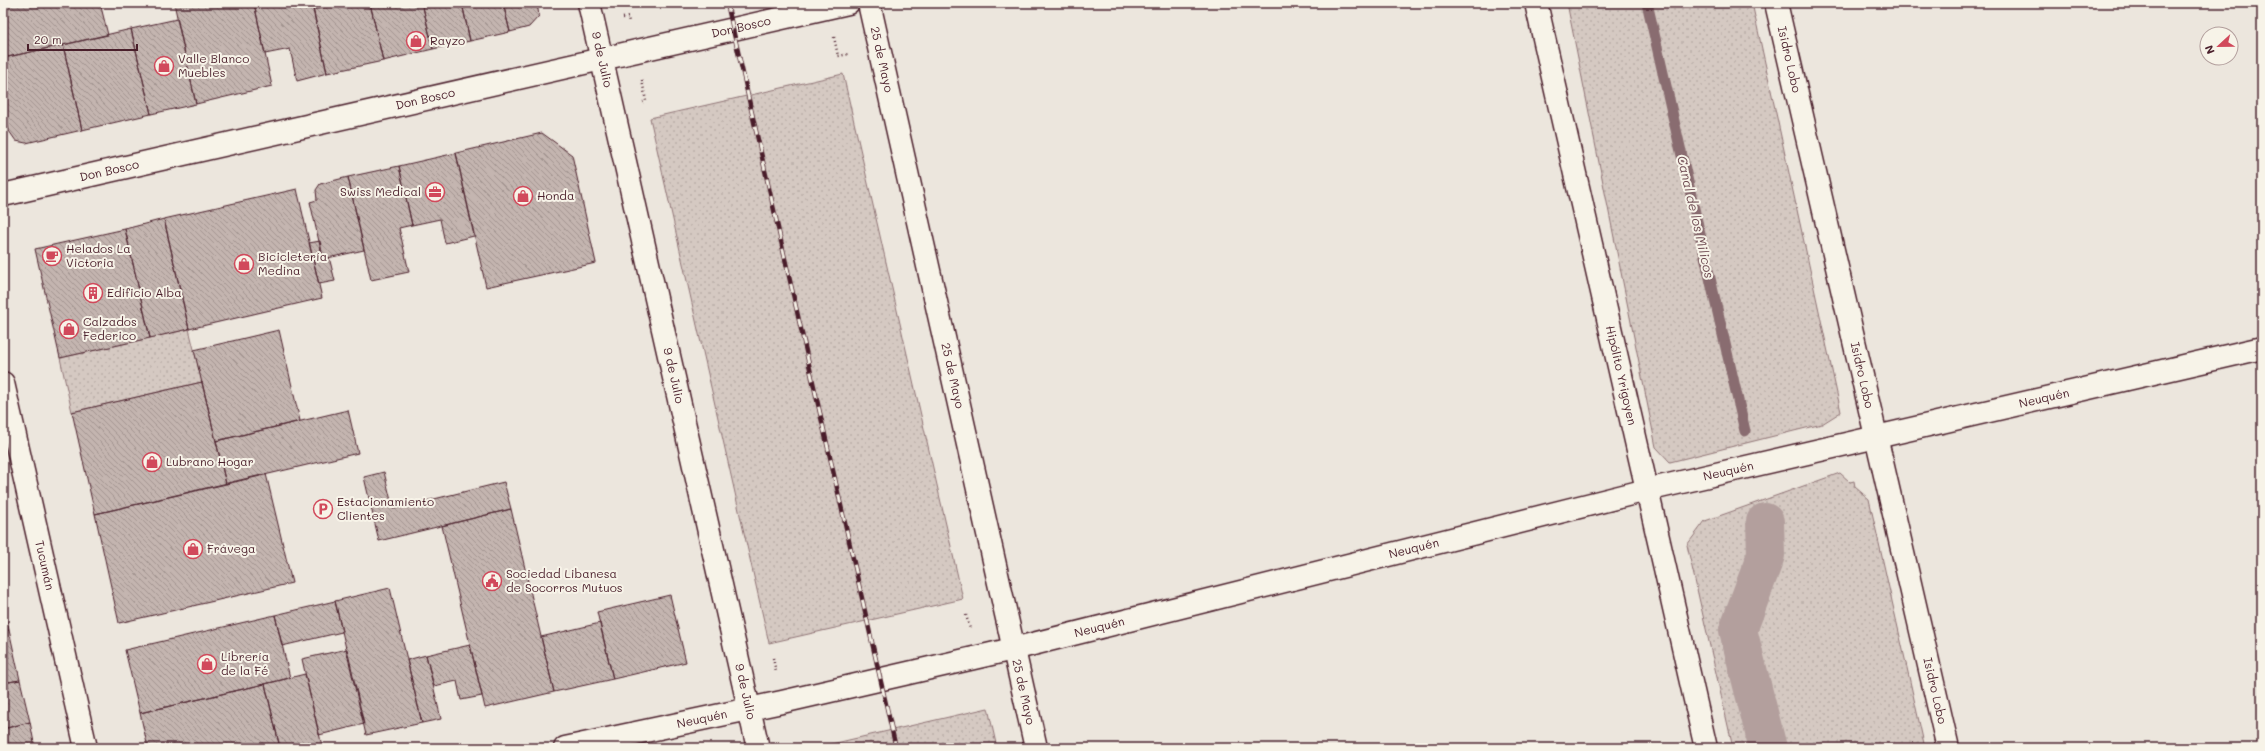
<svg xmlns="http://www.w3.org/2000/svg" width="2265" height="751" viewBox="0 0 2265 751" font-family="Mali,sans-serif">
<defs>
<pattern id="grass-dots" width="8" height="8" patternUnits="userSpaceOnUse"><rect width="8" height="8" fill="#d5c9c2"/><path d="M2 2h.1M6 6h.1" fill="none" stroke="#b8aca7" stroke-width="1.8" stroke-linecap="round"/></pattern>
<pattern id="building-back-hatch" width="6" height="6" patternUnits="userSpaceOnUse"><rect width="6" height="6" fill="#c4b5b0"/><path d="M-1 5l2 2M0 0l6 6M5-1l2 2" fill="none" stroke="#a1938f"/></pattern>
</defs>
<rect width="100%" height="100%" fill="#ece6dd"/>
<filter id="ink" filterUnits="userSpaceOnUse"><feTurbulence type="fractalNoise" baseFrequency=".025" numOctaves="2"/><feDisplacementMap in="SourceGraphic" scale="8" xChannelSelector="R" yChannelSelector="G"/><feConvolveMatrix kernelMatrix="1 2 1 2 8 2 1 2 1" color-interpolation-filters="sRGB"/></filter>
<g filter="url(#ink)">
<path fill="url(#grass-dots)" stroke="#907476" d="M 1567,3 L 1752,3 L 1841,412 L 1822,424 L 1670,462 L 1656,447 Z
M 843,74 L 963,599 L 769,643 L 650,118 Z
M 189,329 L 202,382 L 72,412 L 60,358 Z
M 1840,473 L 1850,482 L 1854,481 L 1855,487 L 1869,499 L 1925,748 L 1733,748 L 1687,545 L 1705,521 Z
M 988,708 L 997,748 L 813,748 L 814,748 Z"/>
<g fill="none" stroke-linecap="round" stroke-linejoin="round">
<path stroke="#896c6f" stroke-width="11" d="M 1647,3 L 1745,431"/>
<path stroke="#b39f9d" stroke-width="38" d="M 1765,522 L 1766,555 L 1738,630 L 1768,748"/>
</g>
<path fill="url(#building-back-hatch)" stroke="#4a1f2b" d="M 12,3 L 100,3 L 108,35 L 3,58 L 3,5 Z
M 174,3 L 254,3 L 272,86 L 196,104 Z
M 254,3 L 312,3 L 327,73 L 297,81 L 290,49 L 265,54 Z
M 345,3 L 370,3 L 383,61 L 327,73 L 313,10 Z
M 370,3 L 422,3 L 433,49 L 383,61 Z
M 422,3 L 462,3 L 470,41 L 433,49 Z
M 462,3 L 503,3 L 510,32 L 470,41 Z
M 503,3 L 537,3 L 539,16 L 529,27 L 510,32 Z
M 177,19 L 196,104 L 151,114 L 131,29 Z
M 131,29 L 151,114 L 82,130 L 63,45 Z
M 63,45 L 82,130 L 26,143 L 16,141 L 9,131 L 3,106 L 3,58 Z
M 542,133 L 572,155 L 596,263 L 486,287 L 456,153 Z
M 456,153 L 474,236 L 445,243 L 440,219 L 412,225 L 399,166 Z
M 399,166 L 412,225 L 399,228 L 409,272 L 371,280 L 348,177 Z
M 348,177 L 364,250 L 323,259 L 310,202 L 317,200 L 316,190 L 320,184 Z
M 297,189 L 322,298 L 189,329 L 164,219 Z
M 164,219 L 189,329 L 150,338 L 125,229 Z
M 125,229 L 150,338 L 60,358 L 35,249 Z
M 320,241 L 323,259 L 329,257 L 335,281 L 319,284 L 309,243 Z
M 279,330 L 300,421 L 216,441 L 194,350 Z
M 202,382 L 226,484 L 95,514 L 72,412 Z
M 348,410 L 358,453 L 226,484 L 216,441 Z
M 384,472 L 393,509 L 504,482 L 511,509 L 379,541 L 364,477 Z
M 266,474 L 292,583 L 119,623 L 95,514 Z
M 511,509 L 554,692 L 485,708 L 442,526 Z
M 390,588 L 422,723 L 366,735 L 335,601 Z
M 670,595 L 686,662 L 613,679 L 597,612 Z
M 335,601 L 342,632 L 282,646 L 275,615 Z
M 3,604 L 9,630 L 3,632 Z
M 275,615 L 290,678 L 140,713 L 125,650 Z
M 600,623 L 613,679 L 554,692 L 541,637 Z
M 9,630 L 20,680 L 3,683 L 3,632 Z
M 470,645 L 482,696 L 461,700 L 457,681 L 434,686 L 426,655 Z
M 347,649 L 364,724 L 319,735 L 302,659 Z
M 426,655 L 441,719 L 422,723 L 407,660 Z
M 305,674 L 322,746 L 312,748 L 280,748 L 265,684 Z
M 20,680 L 30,722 L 3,729 L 3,683 Z
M 265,684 L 280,748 L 148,748 L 140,713 Z
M 30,722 L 35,748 L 3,748 L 3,729 Z"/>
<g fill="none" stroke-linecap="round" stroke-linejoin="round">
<g stroke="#4a1f2b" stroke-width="25">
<g id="street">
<path id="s1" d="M 3,195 L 848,3"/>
<path id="s2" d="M 3,383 L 86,748"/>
<path id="s3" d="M 565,748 L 782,702 L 1013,649 L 1647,490 L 2262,348"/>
</g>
</g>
<g stroke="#4a1f2b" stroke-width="25">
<g id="secondary">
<path id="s4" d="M 589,3 L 758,748"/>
<path id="s5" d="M 869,3 L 1036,748"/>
<path id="s6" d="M 1536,3 L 1706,748"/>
<path id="s7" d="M 1776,3 L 1948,748"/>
</g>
</g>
<path stroke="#4a1f2b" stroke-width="2.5" stroke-dasharray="1 3" stroke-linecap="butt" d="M 623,18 L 628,17 L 629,22
M 834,37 L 838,56 L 849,54
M 642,80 L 646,101 L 643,102
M 966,615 L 970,629
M 773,658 L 776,672"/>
<use href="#street" stroke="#f7f3e8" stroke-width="22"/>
<use href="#secondary" stroke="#f7f3e8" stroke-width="22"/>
<g stroke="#4a1f2b" stroke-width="4.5">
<path id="rail" d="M 727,3 L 896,748"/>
</g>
<use href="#rail" stroke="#f7f3e8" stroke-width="3" stroke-dasharray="9" stroke-linecap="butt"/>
</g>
</g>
<defs>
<g id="shop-ring" transform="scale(1)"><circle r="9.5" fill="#f7f3e8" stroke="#d1495b" stroke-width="1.5"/><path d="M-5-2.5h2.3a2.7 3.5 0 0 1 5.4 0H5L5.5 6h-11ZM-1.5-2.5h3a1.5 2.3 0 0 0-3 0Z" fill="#d1495b"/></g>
<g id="office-ring" transform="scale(1)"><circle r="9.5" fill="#f7f3e8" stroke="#d1495b" stroke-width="1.5"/><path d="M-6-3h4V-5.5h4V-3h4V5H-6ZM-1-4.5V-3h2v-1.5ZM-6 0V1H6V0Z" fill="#d1495b"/></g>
<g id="cafe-ring" transform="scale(1)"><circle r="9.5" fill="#f7f3e8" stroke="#d1495b" stroke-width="1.5"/><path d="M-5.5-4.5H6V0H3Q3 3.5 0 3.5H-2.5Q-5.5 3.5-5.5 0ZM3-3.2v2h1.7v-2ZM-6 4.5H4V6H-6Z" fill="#d1495b"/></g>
<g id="building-ring" transform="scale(1)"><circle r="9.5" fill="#f7f3e8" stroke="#d1495b" stroke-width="1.5"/><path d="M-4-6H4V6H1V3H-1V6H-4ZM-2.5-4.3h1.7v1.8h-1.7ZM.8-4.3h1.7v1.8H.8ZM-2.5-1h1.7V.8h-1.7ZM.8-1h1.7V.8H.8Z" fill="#d1495b"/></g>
<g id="parking-ring" transform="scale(1)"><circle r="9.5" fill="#f7f3e8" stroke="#d1495b" stroke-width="1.5"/><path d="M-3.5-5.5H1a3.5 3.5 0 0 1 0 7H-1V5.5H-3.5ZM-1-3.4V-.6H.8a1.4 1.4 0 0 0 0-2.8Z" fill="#d1495b"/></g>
<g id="civic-ring" transform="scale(1)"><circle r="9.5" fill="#f7f3e8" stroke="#d1495b" stroke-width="1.5"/><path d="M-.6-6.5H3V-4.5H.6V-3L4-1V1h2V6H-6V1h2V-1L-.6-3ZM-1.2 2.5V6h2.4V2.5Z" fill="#d1495b"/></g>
</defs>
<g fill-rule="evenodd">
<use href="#shop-ring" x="416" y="41"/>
<use href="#shop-ring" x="164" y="66"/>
<use href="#office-ring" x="435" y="192"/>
<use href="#shop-ring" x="523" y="196"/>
<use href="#cafe-ring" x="52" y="256"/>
<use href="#shop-ring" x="244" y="264"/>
<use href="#building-ring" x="93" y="293"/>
<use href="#shop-ring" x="69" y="329"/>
<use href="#shop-ring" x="152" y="462"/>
<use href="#parking-ring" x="323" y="509"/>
<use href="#shop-ring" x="193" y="549"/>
<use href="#civic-ring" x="492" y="581"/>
<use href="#shop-ring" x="207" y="664"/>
</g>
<g text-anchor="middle" stroke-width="4" stroke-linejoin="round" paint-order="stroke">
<g font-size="12" fill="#4a1f2b" stroke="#f7f3e8">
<text dy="4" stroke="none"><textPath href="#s1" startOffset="757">Don Bosco</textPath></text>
<text dy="4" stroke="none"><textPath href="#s4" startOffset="58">9 de Julio</textPath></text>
<text dy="4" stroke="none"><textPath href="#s5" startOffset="58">25 de Mayo</textPath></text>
<text dy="4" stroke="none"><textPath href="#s7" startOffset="58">Isidro Lobo</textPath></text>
<text dy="4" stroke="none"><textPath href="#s1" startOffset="433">Don Bosco</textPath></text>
<text dy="4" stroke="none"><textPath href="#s1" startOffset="109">Don Bosco</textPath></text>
<text dy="4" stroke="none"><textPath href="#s6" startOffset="382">Hipólito Yrigoyen</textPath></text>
<text dy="4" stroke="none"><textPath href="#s4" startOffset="382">9 de Julio</textPath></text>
<text dy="4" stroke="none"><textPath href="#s5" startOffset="382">25 de Mayo</textPath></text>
<text dy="4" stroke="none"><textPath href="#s7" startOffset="382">Isidro Lobo</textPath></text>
<text dy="4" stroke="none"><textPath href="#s3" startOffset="1520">Neuquén</textPath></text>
<text dy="4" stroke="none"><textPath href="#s3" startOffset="1196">Neuquén</textPath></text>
<text dy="4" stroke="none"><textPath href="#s3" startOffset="872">Neuquén</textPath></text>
<text dy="4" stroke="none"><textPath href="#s2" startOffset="187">Tucumán</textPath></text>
<text dy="4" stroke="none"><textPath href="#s3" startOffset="548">Neuquén</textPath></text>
<text dy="4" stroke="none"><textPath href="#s7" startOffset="706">Isidro Lobo</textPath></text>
<text dy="4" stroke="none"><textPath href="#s4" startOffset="706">9 de Julio</textPath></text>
<text dy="4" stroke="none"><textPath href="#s5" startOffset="706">25 de Mayo</textPath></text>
<text dy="4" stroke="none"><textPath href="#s3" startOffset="140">Neuquén</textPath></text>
</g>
<g font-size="12" fill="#4a1f2b" stroke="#f7f3e8" text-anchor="start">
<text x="430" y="45">Rayzo</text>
<text x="178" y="63">Valle Blanco<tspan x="178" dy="14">Muebles</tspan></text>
<text x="421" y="196" text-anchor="end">Swiss Medical</text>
<text x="537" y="200">Honda</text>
<text x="66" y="253">Helados La<tspan x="66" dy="14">Victoria</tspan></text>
<text x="258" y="261">Bicicletería<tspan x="258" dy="14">Medina</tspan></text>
<text x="107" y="297">Edificio Alba</text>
<text x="83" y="326">Calzados<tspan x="83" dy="14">Federico</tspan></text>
<text x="166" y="466">Lubrano Hogar</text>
<text x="337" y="506">Estacionamiento<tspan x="337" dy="14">Clientes</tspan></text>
<text x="207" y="553">Frávega</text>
<text x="506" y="578">Sociedad Libanesa<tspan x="506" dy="14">de Socorros Mutuos</tspan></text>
<text x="221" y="661">Librería<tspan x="221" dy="14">de la Fé</tspan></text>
</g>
<g font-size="13" font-style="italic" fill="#6f4c53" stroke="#f7f3e8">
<text transform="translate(1696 217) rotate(77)" y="5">Canal de los Milicos</text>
</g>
</g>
<rect width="2265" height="751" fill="none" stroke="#f7f3e8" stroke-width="16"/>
<rect x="8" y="8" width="2249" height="735" fill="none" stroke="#4a1f2b" stroke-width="1.5" filter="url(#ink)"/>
<g transform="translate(2219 46) rotate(248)"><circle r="19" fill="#f7f3e8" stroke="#b29e9c"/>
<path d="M0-3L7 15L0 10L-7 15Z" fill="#d1495b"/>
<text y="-6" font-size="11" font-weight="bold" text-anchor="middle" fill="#4a1f2b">N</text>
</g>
<path d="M28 44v6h109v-6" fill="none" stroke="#4a1f2b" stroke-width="2"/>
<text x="34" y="44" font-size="12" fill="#4a1f2b" stroke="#f7f3e8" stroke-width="3" paint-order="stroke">20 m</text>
</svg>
